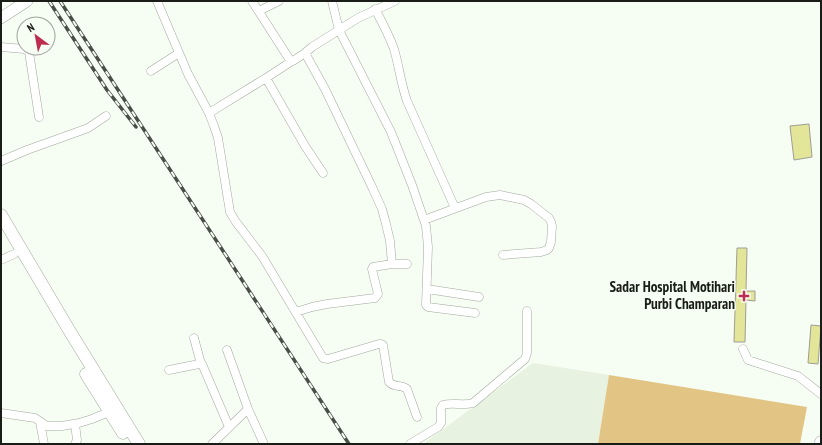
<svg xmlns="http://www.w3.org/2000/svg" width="822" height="445" viewBox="0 0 822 445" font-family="'PT Sans Narrow',sans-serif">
<rect width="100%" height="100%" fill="#f6fdf2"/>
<path fill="#e7f2e1" d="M 533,363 L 609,375 L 598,444 L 423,444 Z"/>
<path fill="#e2c484" d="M 609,375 L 807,407 L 800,444 L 598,444 Z"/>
<path fill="#e3e599" stroke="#9e9e94" d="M 809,124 L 812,157 L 794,160 L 790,126 Z
M 737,248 L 747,248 L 746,291 L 755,291 L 755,301 L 746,300 L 745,342 L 734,342 Z
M 811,325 L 821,326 L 818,364 L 808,363 Z"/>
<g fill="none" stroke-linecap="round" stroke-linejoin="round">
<g stroke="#a2a89f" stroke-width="9">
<path id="street" d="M 157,1 L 188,74 L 209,113 L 214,126 L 218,138 L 230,212 L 236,222 L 262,256 L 323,358 L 328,359 L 379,344 L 381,344 L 383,345 L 389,382 C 394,388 402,384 407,389 L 417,417
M 252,1 L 286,54 L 290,60 L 293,61 L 305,53 L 312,47 L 358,18 L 395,1
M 332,1 L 339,30 L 391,132 L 412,185 L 426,226 L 428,247 L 426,305 L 428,307 L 475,313
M 375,9 C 382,22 389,35 394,49 C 399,66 401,84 407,101 L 455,208
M 259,11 L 279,1
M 1,47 L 24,49 L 28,51 L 29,52 L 39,117
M 305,53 L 325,89 L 373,189 L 382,209 L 386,224 L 390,241 L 392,264
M 151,71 L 179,53
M 266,78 L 305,146 L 323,173
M 209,113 L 266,78 L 292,61
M 1,161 L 27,150 L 80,131 L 88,128 L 106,116
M 424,220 L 486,197 L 500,195 L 524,200 L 531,204 L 549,218 L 551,222 L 552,226 L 551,242 L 549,248 L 547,250 L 541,252 L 503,255
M 1,260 L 14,254
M 427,289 L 479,297
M 296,312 L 312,307 L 327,304 L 375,298 L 378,294 L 372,269 L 373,267 L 392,264 L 407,264
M 194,338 L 201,364
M 743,349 L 748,360 L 798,376 L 821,394
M 227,350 L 248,409 L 264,444
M 169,370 L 199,364 L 202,364 L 229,427
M 1,413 L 35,418 L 47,426 L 62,426 L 79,423 L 92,419 L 109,412
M 40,422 L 44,444
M 75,444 L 77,440 L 75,424
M 212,444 L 248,409
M 410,444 L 438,427 L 441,423 L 441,408 L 443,405 C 452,402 463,406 473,403 L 525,359 L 527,353 L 527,311"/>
</g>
<g stroke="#a2a89f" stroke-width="12">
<path id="secondary" d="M 1,18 L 27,1"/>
</g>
<g stroke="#a2a89f" stroke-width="13">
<path id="primary" d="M 1,215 L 69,330 L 139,444
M 86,374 L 123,433
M 821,444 L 821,442"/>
</g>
<use href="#street" stroke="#fff" stroke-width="8"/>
<use href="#secondary" stroke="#fff" stroke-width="11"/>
<use href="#primary" stroke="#fff" stroke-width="12"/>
<g stroke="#4a4d48" stroke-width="3.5">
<path id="rail" d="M 49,1 L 107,90 L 136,127
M 60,1 L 349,444"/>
</g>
<use href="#rail" stroke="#f6fdf2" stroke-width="2" stroke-dasharray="6" stroke-linecap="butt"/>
</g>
<path fill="#bd2d50" stroke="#f6fdf2" stroke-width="1.5" d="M742 290h4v4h4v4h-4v4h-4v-4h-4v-4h4z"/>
<g text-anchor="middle" stroke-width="3" stroke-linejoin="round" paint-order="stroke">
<g font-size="15" font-weight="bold" fill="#1a1c18" stroke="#f6fdf2" text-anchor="end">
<text x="735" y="292">Sadar Hospital Motihari<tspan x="735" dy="17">Purbi Champaran</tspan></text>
</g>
</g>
<rect width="822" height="445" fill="none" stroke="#1a1c18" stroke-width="4"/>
<g transform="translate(36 36) rotate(328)"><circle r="19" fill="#f6fdf2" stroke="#9ea39b"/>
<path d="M0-3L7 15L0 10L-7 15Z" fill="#bd2d50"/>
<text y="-6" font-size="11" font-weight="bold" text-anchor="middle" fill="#1a1c18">N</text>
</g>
</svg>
